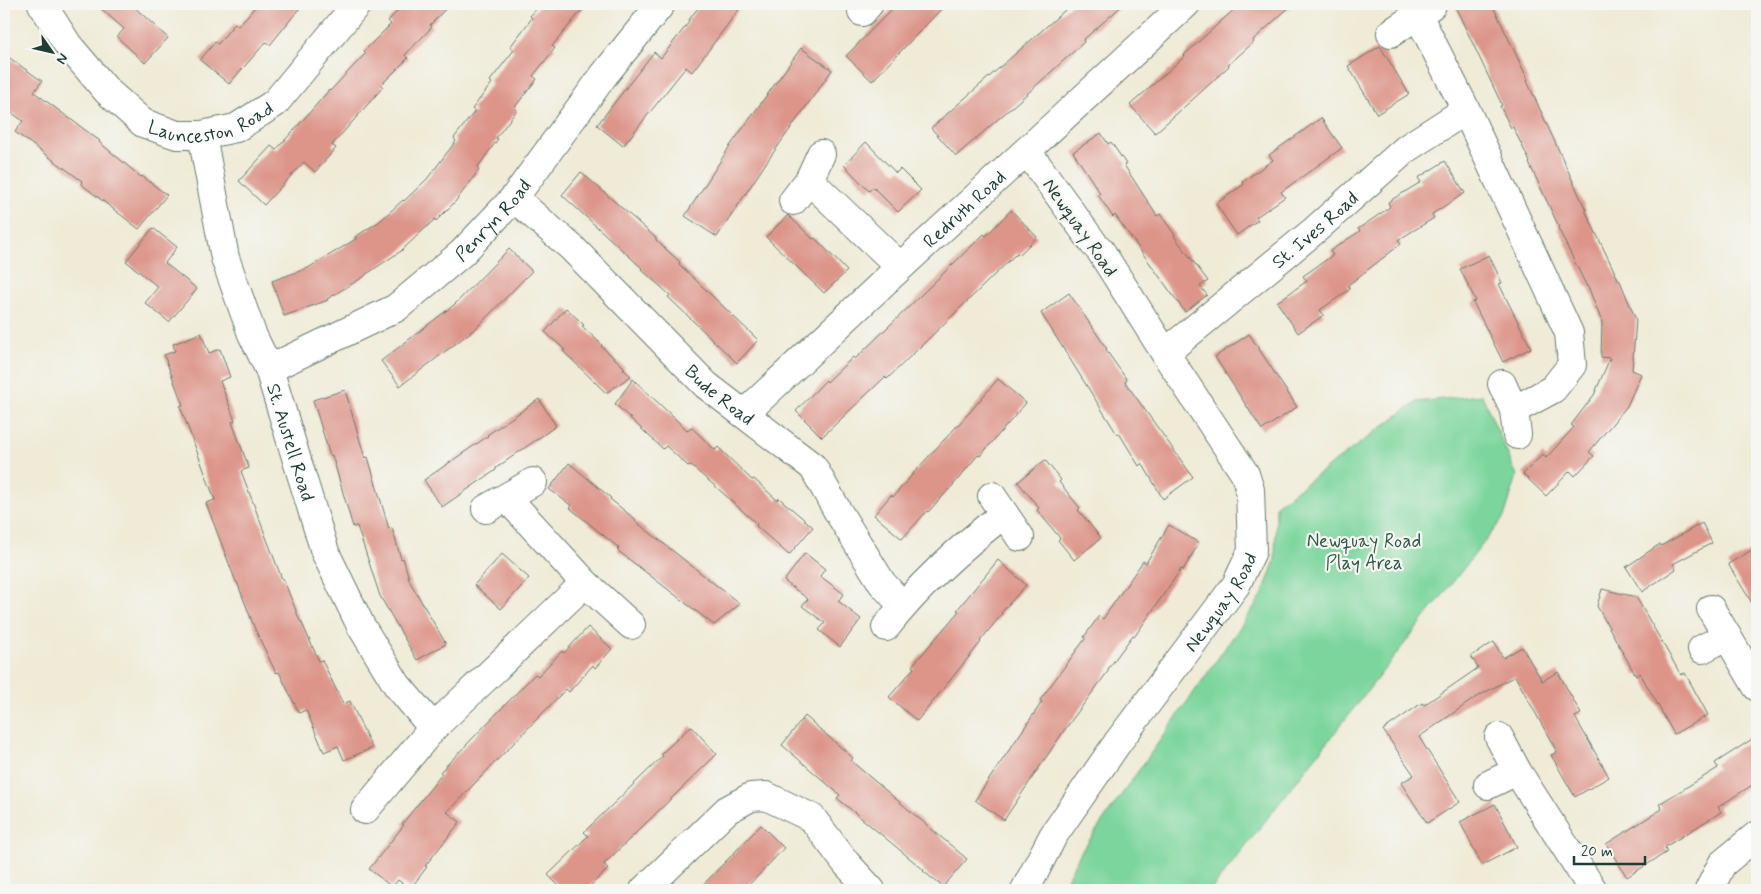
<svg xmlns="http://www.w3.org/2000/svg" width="1761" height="894" viewBox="0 0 1761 894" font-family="Mynerve,sans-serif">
<rect width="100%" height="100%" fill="#f6f6f2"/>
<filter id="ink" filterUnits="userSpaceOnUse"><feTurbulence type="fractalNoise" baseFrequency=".02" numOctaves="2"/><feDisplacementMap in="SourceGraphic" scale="10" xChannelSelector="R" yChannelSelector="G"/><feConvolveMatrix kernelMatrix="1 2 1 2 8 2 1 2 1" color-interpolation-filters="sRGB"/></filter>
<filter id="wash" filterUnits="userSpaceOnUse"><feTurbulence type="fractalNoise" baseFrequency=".0096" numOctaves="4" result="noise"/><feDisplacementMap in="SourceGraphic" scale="20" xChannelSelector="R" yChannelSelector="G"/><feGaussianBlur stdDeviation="1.12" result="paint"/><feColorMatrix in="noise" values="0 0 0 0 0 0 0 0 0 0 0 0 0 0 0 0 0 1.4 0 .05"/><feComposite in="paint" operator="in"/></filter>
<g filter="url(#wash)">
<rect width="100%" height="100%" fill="#efebd7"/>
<path fill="#7bd59c" stroke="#4d8968" d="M 1482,395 L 1517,476 L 1504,517 L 1211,890 L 1061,890 L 1081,852 L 1262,596 L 1275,560 L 1276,505 L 1416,402 Z"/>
<g id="blocks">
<path fill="#dd958a" d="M 96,4 L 131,4 L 168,38 L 145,63 L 117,37 L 124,29 Z
M 258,4 L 303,4 L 270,45 L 266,42 L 229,84 L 200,60 L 215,42 L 218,44 L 235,23 L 238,26 Z
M 404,4 L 450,4 L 430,25 L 432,27 L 405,55 L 408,58 L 381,85 L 383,87 L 332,145 L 336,148 L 315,172 L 304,162 L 264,205 L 239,181 L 271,146 L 276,150 L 311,111 L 329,90 L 330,91 L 366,53 L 364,51 L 391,24 L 388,21 Z
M 541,4 L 587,4 L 552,46 L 555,48 L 533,76 L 537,79 L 514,108 L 517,110 L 496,138 L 498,139 L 477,168 L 479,170 L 455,202 L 436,221 L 435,219 L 401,251 L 365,275 L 365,276 L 327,299 L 328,300 L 284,316 L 272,281 L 308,268 L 356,239 L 355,237 L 380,221 L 403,200 L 404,201 L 427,179 L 456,141 L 454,138 L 475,111 L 472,109 L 492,83 L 490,81 L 514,50 L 510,47 L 532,18 L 530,16 Z
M 701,4 L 743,4 L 692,72 L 686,67 L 623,146 L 597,125 L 654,52 L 661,58 L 689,22 L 688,21 Z
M 897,4 L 946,4 L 872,81 L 846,56 Z
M 1072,4 L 1124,4 L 1083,40 L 1084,42 L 1028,93 L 956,156 L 931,128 Z
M 1240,4 L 1293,4 L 1253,40 L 1254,42 L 1228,65 L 1229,66 L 1201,92 L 1155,133 L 1130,105 L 1185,56 L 1184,55 Z
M 1454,4 L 1492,4 L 1528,80 L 1527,81 L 1586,210 L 1585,210 L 1619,281 L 1620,281 L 1636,320 L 1632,370 L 1641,374 L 1627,406 L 1589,452 L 1594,456 L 1575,476 L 1570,471 L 1546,496 L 1523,474 L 1543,454 L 1546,458 L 1574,427 L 1571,425 L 1594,395 L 1610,358 L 1601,357 L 1602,322 L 1588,286 L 1587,287 L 1558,228 L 1559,227 L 1529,163 L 1530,162 L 1513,127 L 1511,128 L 1500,106 L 1502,105 Z
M 1380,46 L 1409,94 L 1377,114 L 1348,66 Z
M 801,48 L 832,70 L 766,163 L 717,237 L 685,216 L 730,146 Z
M 4,54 L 42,81 L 34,92 L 100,141 L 99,142 L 141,177 L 142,176 L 167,195 L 139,229 L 81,184 L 82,181 L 15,132 L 23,121 L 4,107 Z
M 1321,118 L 1342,148 L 1281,192 L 1285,197 L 1256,217 L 1258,220 L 1237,235 L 1216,204 L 1244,184 L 1242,182 L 1273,160 L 1269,155 Z
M 1101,133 L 1108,144 L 1111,142 L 1126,164 L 1124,165 L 1157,216 L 1160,214 L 1175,235 L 1174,236 L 1208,281 L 1200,286 L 1207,295 L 1185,312 L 1115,215 L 1113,217 L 1098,195 L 1100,193 L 1073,152 Z
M 866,142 L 896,173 L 900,169 L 921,190 L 898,212 L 873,187 L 869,191 L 844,165 Z
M 1445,161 L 1465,193 L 1432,214 L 1434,218 L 1398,240 L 1401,244 L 1348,285 L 1350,289 L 1320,310 L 1324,315 L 1298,333 L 1277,302 L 1307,281 L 1303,276 L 1333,255 L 1330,251 L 1360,231 L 1358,229 L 1390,207 L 1388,202 L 1421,182 L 1418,178 Z
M 581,172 L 656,238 L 656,240 L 680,262 L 679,264 L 758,340 L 737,363 L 668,297 L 670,295 L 641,269 L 642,268 L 562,195 Z
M 1011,210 L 1037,237 L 1019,255 L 1017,253 L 887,379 L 885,377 L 822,437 L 796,411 L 826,380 L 827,382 L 853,357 L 855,359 L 984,234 L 986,236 Z
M 788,215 L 813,239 L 815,238 L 847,271 L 824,293 L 766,237 Z
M 153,228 L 177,247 L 165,263 L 197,289 L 169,322 L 145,303 L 158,287 L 126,261 Z
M 509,249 L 532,271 L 476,328 L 400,386 L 381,361 L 455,304 Z
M 1489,255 L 1502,283 L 1499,284 L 1531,348 L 1503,362 L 1473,302 L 1476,301 L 1460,269 Z
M 1069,293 L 1107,349 L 1106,350 L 1127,380 L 1125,382 L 1193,477 L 1163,499 L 1142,463 L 1139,466 L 1119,433 L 1117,434 L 1041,313 Z
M 566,308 L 584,325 L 582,326 L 602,345 L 601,346 L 625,368 L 623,369 L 631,376 L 606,393 L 563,351 L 565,350 L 545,332 Z
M 201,333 L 209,353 L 220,349 L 230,377 L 220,381 L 235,421 L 232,422 L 249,468 L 241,471 L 282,579 L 283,578 L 300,621 L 301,621 L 319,661 L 322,660 L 343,704 L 350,701 L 372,748 L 344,760 L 338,746 L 324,752 L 306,710 L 299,713 L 279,672 L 276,673 L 255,629 L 237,582 L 236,582 L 206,503 L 215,500 L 180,406 L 183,405 L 164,355 L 175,351 L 173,344 Z
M 1249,334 L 1297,407 L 1262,430 L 1215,357 Z
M 633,379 L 688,431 L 691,427 L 715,450 L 718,447 L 752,480 L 754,479 L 777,500 L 779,498 L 813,527 L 789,555 L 756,526 L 757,524 L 715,486 L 690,465 L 688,466 L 666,446 L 663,449 L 615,404 Z
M 998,379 L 1026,403 L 980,456 L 978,455 L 954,484 L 928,512 L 927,511 L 902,539 L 874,515 L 891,495 L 893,497 L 918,468 L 969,413 Z
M 345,390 L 365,458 L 368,457 L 389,529 L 392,528 L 401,559 L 403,558 L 410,582 L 446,644 L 417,660 L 380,596 L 357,526 L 353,527 L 332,455 L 330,456 L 313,400 Z
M 539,399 L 556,426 L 496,468 L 496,470 L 442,507 L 424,480 L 488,436 L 487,435 Z
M 1045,460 L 1061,480 L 1059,482 L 1080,508 L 1078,510 L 1101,538 L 1074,560 L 1058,540 L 1060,538 L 1037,510 L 1039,508 L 1018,482 Z
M 569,463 L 611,498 L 610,499 L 636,520 L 635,521 L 740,604 L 714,625 L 617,550 L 619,548 L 570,508 L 572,506 L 549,489 Z
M 1702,523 L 1712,543 L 1673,564 L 1676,569 L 1642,592 L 1626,567 L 1660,544 L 1661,546 Z
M 1169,525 L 1199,543 L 1183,570 L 1181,569 L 1135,636 L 1133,635 L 1108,669 L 1109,670 L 1063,732 L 1004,820 L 975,800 L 1042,702 L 1040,700 L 1085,639 L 1084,637 L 1099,616 L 1103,619 L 1143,561 L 1146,563 Z
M 1757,547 L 1757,611 L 1728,564 Z
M 805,553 L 825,569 L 820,576 L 844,594 L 838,601 L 861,619 L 840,647 L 819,630 L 825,623 L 802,606 L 808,599 L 784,581 Z
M 502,554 L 529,578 L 501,609 L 474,585 Z
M 998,560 L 1026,585 L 1001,613 L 1002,614 L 980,641 L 981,642 L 917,721 L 889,697 L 914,668 L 912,666 L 959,611 L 957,610 Z
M 1602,589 L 1636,597 L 1681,675 L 1685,673 L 1708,715 L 1674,734 L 1640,673 L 1636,676 L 1597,606 Z
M 588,627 L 612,649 L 595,668 L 593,665 L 569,692 L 566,689 L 447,812 L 460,822 L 425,866 L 427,867 L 410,889 L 398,880 L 392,887 L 369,869 L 404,825 L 402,824 L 442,774 L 440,772 L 535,674 L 538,676 L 562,651 L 564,653 Z
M 1494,642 L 1503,658 L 1522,647 L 1542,681 L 1558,672 L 1581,714 L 1575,717 L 1609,777 L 1575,797 L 1551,755 L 1557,752 L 1515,676 L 1475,698 L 1419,737 L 1460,802 L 1427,823 L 1401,783 L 1414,775 L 1383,730 L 1422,703 L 1424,705 L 1478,668 L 1471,656 Z
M 805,716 L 853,758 L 851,761 L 967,859 L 943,887 L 923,871 L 924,870 L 837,798 L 840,795 L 782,745 Z
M 691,726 L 717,754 L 604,864 L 608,869 L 586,890 L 563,890 L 548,875 L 588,836 L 584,832 L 663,756 L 661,754 Z
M 1757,736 L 1757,782 L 1718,807 L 1721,812 L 1665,847 L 1667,852 L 1627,877 L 1606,844 L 1662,809 L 1659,804 L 1718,768 L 1715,763 Z
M 1495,804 L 1517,847 L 1482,865 L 1460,822 Z
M 761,825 L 784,848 L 759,875 L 743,890 L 698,890 Z"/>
</g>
</g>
<g filter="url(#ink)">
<use href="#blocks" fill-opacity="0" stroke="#687a6d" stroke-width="1"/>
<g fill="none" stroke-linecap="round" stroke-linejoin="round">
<g stroke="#687a6d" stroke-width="30">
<g id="minor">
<path id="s1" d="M 42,4 L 68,45 L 107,91 L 143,123 L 177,135 L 202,135 L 236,128 L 275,103 L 357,4"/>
<path d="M 862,12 L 869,4"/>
<path d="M 1418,15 L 1466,110 L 1569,333 L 1572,365 L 1553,389 L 1514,410"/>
<path d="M 1391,33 L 1432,5"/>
<path id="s2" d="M 202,135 L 225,258 L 252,334 L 269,369 L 325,552 L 361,626 L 397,685 L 433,728"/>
<path d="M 809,180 L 892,259 L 896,271"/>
<path id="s3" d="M 514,198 L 572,248 L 706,385 L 813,467 L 837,510 L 882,583 L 903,606"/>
<path d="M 793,201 L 809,180 L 821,154"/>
<path id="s4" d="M 1165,353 L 1315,230 L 1407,148 L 1466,110"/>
<path id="s5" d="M 269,369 L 396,308 L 462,253 L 514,198 L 604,75 L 661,4"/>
<path d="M 1502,384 L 1514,410 L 1517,435"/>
<path id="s6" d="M 744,414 L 896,271 L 1186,4"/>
<path d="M 992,496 L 1020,537"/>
<path d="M 507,498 L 585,583 L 631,625"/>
<path d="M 486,509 L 533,482"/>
<path d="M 1711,609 L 1757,687"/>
<path d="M 886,627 C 920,584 961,547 1004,514"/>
<path d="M 1702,649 L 1727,636"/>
<path d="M 1499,737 L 1517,771 L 1593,890"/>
<path d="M 1488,785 L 1517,771"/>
<path d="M 365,810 L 433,728 L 585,583"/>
<path d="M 644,890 L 727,810 L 751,797 L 766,796 L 812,818 L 846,863 L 871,890"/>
<path id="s7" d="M 1025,890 L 1053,836 L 1118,742 L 1236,585 L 1252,551 L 1250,490 L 1245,474 L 1165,353 L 1100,250 L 1094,244 L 1027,151"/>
<path d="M 1709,890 L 1722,864 L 1757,835"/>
</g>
</g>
<use href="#minor" stroke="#fff" stroke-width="28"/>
</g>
</g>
<g text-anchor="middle" stroke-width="4.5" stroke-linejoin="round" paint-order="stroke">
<g font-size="19" fill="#1f3d34" stroke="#f6f6f2">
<text dy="7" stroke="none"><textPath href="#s1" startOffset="229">Launceston Road</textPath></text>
<text dy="7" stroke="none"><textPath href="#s6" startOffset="301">Redruth Road</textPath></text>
<text dy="7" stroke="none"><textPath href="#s5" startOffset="272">Penryn Road</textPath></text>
<text transform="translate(1081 227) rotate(55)" y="7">Newquay Road</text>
<text dy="7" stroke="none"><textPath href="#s4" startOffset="194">St. Ives Road</textPath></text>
<text dy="7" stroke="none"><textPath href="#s3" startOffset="285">Bude Road</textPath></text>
<text dy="7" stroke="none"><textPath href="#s2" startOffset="321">St. Austell Road</textPath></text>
<text dy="7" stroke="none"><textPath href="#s7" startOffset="349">Newquay Road</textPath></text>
</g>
<g font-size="19" fill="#315b49" stroke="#f6f6f2">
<text x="1364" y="547">Newquay Road<tspan x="1364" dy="22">Play Area</tspan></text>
</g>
</g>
<rect width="1761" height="894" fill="none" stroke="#f6f6f2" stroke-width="20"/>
<g transform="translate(52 52) rotate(124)" stroke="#f6f6f2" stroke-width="4" paint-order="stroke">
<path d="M0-4L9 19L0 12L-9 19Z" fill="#1f3d34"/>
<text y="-8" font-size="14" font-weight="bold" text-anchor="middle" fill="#1f3d34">N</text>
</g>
<path d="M1574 856v8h71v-8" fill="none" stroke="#1f3d34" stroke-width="2.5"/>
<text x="1581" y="856" font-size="15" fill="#1f3d34" stroke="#f6f6f2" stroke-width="4" paint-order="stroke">20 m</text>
</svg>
